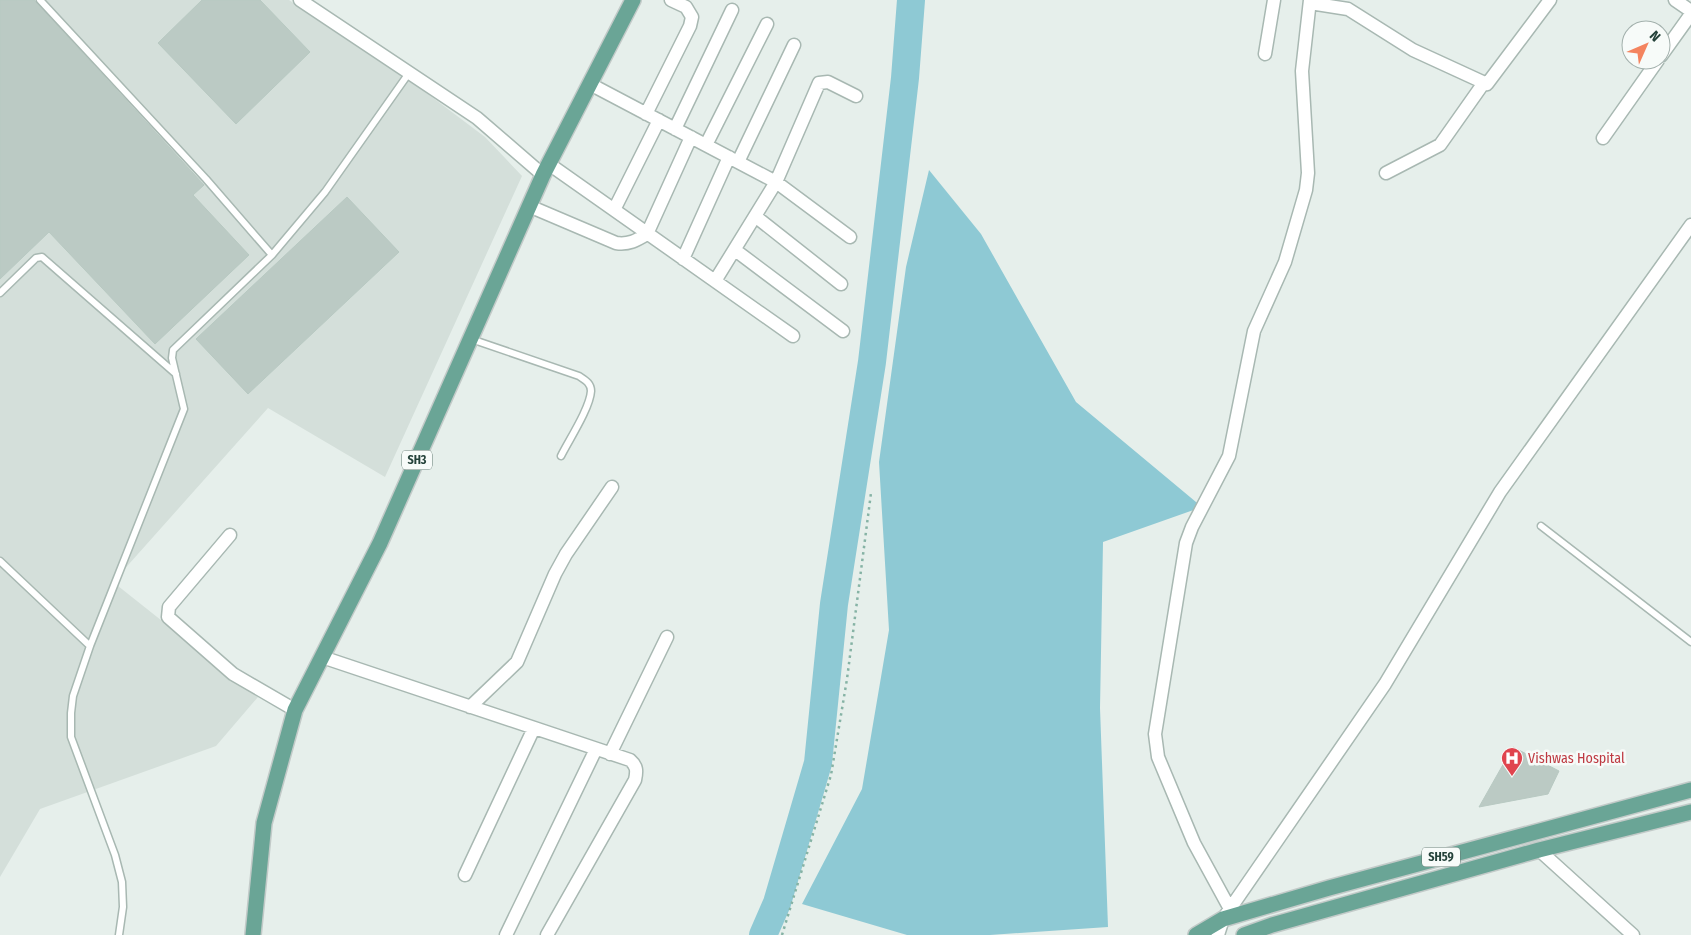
<svg xmlns="http://www.w3.org/2000/svg" width="1691" height="935" viewBox="0 0 1691 935" font-family="'Fira Sans Condensed',sans-serif">
<rect width="100%" height="100%" fill="#e6efeb"/>
<path fill="#d4dfda" d="M 0,0 L 289,0 L 400,73 L 485,137 L 522,176 L 385,477 L 268,408 L 113,582 L 258,697 L 216,746 L 40,809 L 0,877 Z"/>
<path fill="#8ec9d4" d="M 929,170 L 981,234 L 1076,402 L 1202,507 L 1103,542 L 1100,708 L 1108,927 L 990,935 L 907,935 L 802,904 L 862,789 L 889,630 L 879,462 L 906,267 Z"/>
<g fill="none" stroke-linecap="round" stroke-linejoin="round">
<path stroke="#8ec9d4" stroke-width="28" d="M 763,935 L 777,903 L 818,763 L 834,604 L 872,362 L 905,78 L 911,0"/>
</g>
<path fill="#bbcac4" stroke="#b8c9c2" d="M 0,0 L 34,0 L 204,185 L 193,195 L 249,255 L 155,344 L 49,232 L 0,279 Z
M 202,0 L 260,0 L 310,52 L 236,124 L 158,43 Z
M 347,197 L 399,252 L 248,394 L 196,339 Z
M 1513,747 L 1559,771 L 1548,794 L 1479,807 Z"/>
<g fill="none" stroke-linecap="round" stroke-linejoin="round">
<g stroke="#a8b8b2" stroke-width="9">
<path id="lane" d="M 40,0 L 206,179 L 272,255
M 0,293 L 36,258 L 42,257 L 176,374
M 471,339 L 579,376 C 585,380 591,383 591,391 C 590,408 569,440 561,456
M 1541,526 L 1691,642
M 0,561 L 90,646
M 119,935 L 123,907 L 122,882 L 115,855 L 71,737 L 71,713 L 73,696 L 90,646 L 184,409 L 172,358 L 173,350 L 272,255 L 325,192 L 409,73"/>
</g>
<g stroke="#a8b8b2" stroke-width="15">
<path id="street" d="M 300,0 L 477,118 L 543,175
M 1675,0 L 1691,11
M 1310,3 L 1348,9 L 1413,50 L 1487,84 L 1550,0
M 1265,54 L 1274,0
M 1661,56 L 1691,14
M 590,84 L 776,182 L 850,237
M 646,114 L 690,26 L 692,17 L 686,7 L 671,0
M 675,129 L 732,10
M 1603,138 L 1658,60
M 706,145 L 767,24
M 738,162 L 794,45
M 549,164 L 793,336
M 1386,173 L 1440,145 L 1483,84
M 529,206 L 616,243 C 629,245 637,240 647,234 L 691,137
M 614,210 L 659,120
M 755,216 L 841,284
M 735,250 L 843,331
M 683,259 L 729,157
M 715,281 L 776,182 L 819,83 L 828,82 L 856,96
M 230,535 L 169,607 L 168,617 L 233,674 L 295,710
M 322,657 L 630,760 C 637,766 637,771 635,780 L 547,935
M 470,707 L 517,662 L 555,574 L 566,554 L 612,487
M 610,754 L 667,637
M 1539,850 L 1633,935
M 465,875 L 534,728
M 1230,909 L 1194,843 L 1158,757 L 1155,734 L 1186,543 L 1192,527 L 1229,456 L 1254,331 L 1285,262 L 1306,190 L 1308,173 L 1302,71 L 1310,0
M 506,935 L 596,749
M 1218,935 L 1223,919 L 1385,684 L 1500,492 L 1691,225"/>
</g>
<g stroke="#c2cac8" stroke-width="18">
<path id="primary" d="M 253,935 L 264,823 L 295,710 L 380,543 L 543,175 L 633,0
M 1196,935 L 1223,919 L 1329,888 L 1691,790
M 1244,935 L 1272,925 L 1539,850 L 1691,812"/>
</g>
<path stroke="#86b3a5" stroke-width="2.5" stroke-dasharray="2.5 4" stroke-linecap="butt" d="M 782,935 L 831,775 L 847,679 L 871,493"/>
<use href="#lane" stroke="#fff" stroke-width="6"/>
<use href="#street" stroke="#fff" stroke-width="12"/>
<use href="#primary" stroke="#6aa596" stroke-width="15"/>
</g>
<defs>
<g id="hospital-pin" transform="scale(1.125)"><path d="M0 17L-7.5 6A9.5 9.5 0 1 1 7.5 6Z" fill="#e0444e" stroke="#f7fbf9"/><path d="M-5-5h3v3.5h4V-5h3V5h-3V1.5h-4V5h-3Z" fill="#fff"/></g>
</defs>
<g fill-rule="evenodd">
<use href="#hospital-pin" x="1512" y="758"/>
</g>
<g text-anchor="middle" stroke-width="5" stroke-linejoin="round" paint-order="stroke">
<g fill="#f7fbf9" stroke="#637a73" stroke-width="1">
<rect x="402" y="450.5" width="30" height="19" rx="4"/>
<rect x="1422" y="847.5" width="38" height="19" rx="4"/>
</g>
<g font-size="12" font-weight="bold" fill="#24423a">
<text x="417" y="464">SH3</text>
<text x="1441" y="861">SH59</text>
</g>
<g font-size="14" fill="#be3a42" stroke="#f7fbf9" text-anchor="start">
<text x="1528" y="763">Vishwas Hospital</text>
</g>
</g>
<g transform="translate(1646 45) rotate(45)"><circle r="24" fill="#f7fbf9" stroke="#a3b1ad"/>
<path d="M0-4L9 19L0 12L-9 19Z" fill="#f4845f"/>
<text y="-8" font-size="14" font-weight="bold" text-anchor="middle" fill="#24423a">N</text>
</g>
</svg>
